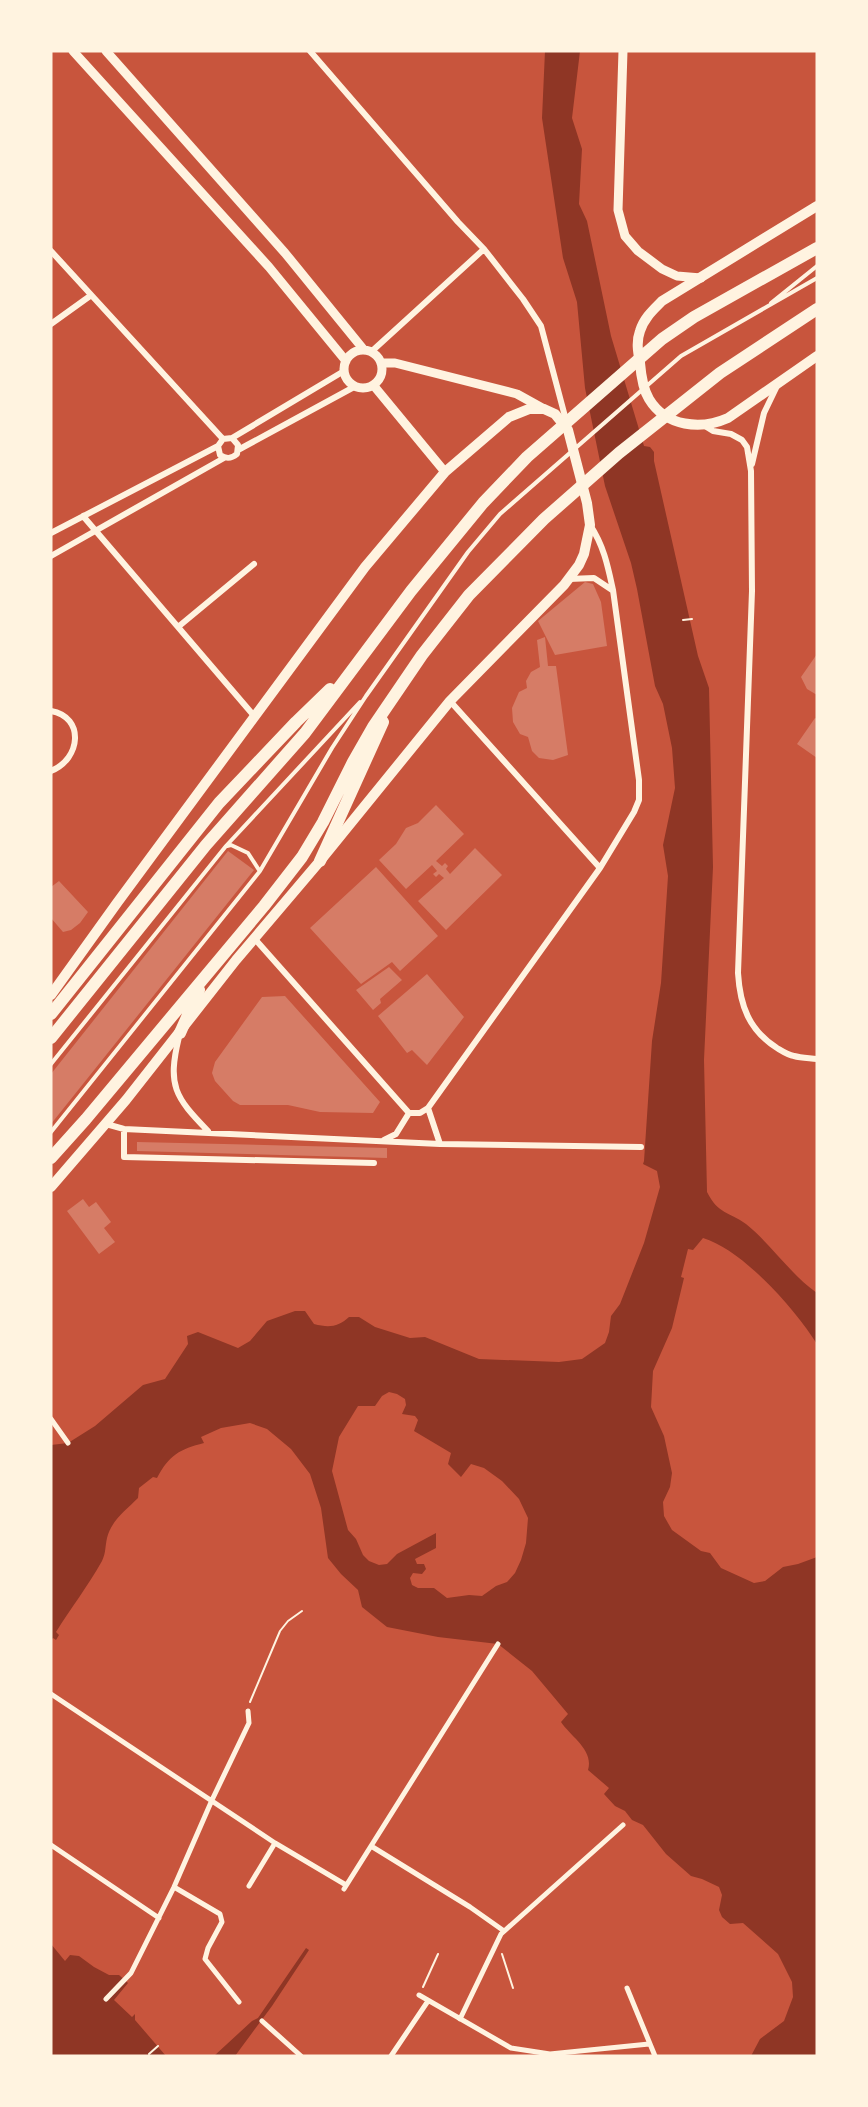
<svg xmlns="http://www.w3.org/2000/svg" width="868" height="2107" viewBox="0 0 868 2107" font-family="Barlow,sans-serif">
<rect width="100%" height="100%" fill="#c8553d"/>
<path fill="#8f3625" fill-rule="evenodd" d="M 545,51 L 580,51 L 572,118 L 582,149 L 579,204 L 587,221 L 611,336 L 644,446 L 650,447 L 654,452 L 654,461 L 698,656 L 709,688 L 713,867 L 704,1060 L 707,1192 C 719,1215 728,1211 746,1224 C 772,1245 790,1274 817,1293 L 817,1344 C 795,1309 743,1250 703,1238 L 693,1250 L 688,1249 L 681,1277 L 684,1278 L 672,1328 L 653,1371 L 651,1407 L 664,1436 L 672,1473 L 670,1487 L 663,1502 L 664,1516 L 672,1530 L 701,1551 L 710,1553 L 721,1568 L 754,1583 L 765,1581 L 783,1567 L 798,1564 L 817,1557 L 817,2056 L 751,2056 L 760,2039 L 784,2021 L 793,1997 L 792,1982 L 778,1954 L 743,1923 L 730,1924 L 722,1917 L 719,1910 L 722,1895 L 719,1887 L 702,1879 L 691,1876 L 666,1854 L 643,1825 L 632,1820 L 625,1811 L 615,1806 L 604,1794 L 609,1788 L 588,1770 C 594,1750 571,1737 561,1722 L 568,1714 L 532,1671 L 498,1644 L 438,1637 L 387,1627 L 362,1607 L 358,1590 L 341,1574 L 328,1558 L 321,1508 L 310,1474 L 291,1449 L 267,1429 L 250,1423 L 221,1428 L 201,1437 L 204,1443 C 180,1449 169,1455 157,1478 L 153,1477 L 139,1488 L 138,1498 C 126,1510 111,1521 107,1538 C 105,1547 106,1552 102,1561 C 88,1586 71,1608 56,1632 L 59,1635 L 56,1640 L 53,1638 L 51,1640 L 51,1445 L 68,1443 L 95,1426 L 143,1385 L 165,1379 L 188,1344 L 187,1336 L 198,1332 L 238,1348 L 250,1341 L 267,1321 L 295,1311 L 305,1311 L 314,1324 C 329,1328 338,1327 349,1317 L 359,1317 L 375,1327 L 410,1338 L 425,1337 L 479,1359 L 559,1362 L 582,1359 L 605,1343 L 609,1332 L 611,1316 L 620,1304 L 644,1243 L 660,1187 L 657,1171 L 643,1164 L 644,1161 L 652,1041 L 661,983 L 668,876 L 663,845 L 675,788 L 672,748 L 663,704 L 655,686 L 637,589 L 631,563 L 605,486 L 585,388 L 577,302 L 563,258 L 542,118 ZM 389,1392 L 397,1394 L 405,1399 L 406,1405 L 402,1414 L 415,1416 L 418,1420 L 414,1431 L 451,1453 L 448,1464 L 461,1477 L 471,1464 L 484,1468 L 502,1481 L 519,1499 L 528,1518 L 526,1543 L 521,1560 L 515,1573 L 507,1582 L 496,1586 L 482,1596 L 469,1595 L 447,1598 L 434,1588 L 418,1588 L 412,1585 L 410,1578 L 413,1573 L 422,1574 L 426,1569 L 424,1564 L 417,1564 L 415,1559 L 436,1548 L 436,1533 L 397,1554 L 387,1564 L 379,1565 L 369,1561 L 363,1555 L 356,1539 L 348,1530 L 332,1471 L 339,1437 L 358,1406 L 375,1406 L 382,1396 Z
M 51,1944 L 65,1961 L 70,1955 L 79,1956 L 94,1967 L 109,1975 L 119,1975 L 128,1983 L 114,2000 L 132,2017 L 135,2014 L 135,2020 L 166,2056 L 51,2056 Z
M 306,1948 L 309,1950 L 272,2006 L 235,2056 L 214,2056 L 252,2021 L 258,2018 Z"/>
<path fill="#d67c66" d="M 585,582 L 593,584 L 601,602 L 607,646 L 555,655 L 538,621 Z
M 545,637 L 548,666 L 556,666 L 568,755 L 553,760 L 539,758 L 532,751 L 528,737 L 520,734 L 513,722 L 512,708 L 519,692 L 527,688 L 526,681 L 531,672 L 540,667 L 537,640 Z
M 817,654 L 817,695 L 807,689 L 801,677 Z
M 815,718 L 817,719 L 817,758 L 797,744 Z
M 436,805 L 464,834 L 436,861 L 442,866 L 445,863 L 448,866 L 446,869 L 450,874 L 475,848 L 502,875 L 446,930 L 418,901 L 444,878 L 439,874 L 436,877 L 433,874 L 437,871 L 432,865 L 406,889 L 379,860 L 396,844 L 406,828 L 418,823 Z
M 228,851 L 254,870 L 51,1124 L 51,1074 Z
M 376,867 L 438,936 L 400,971 L 392,962 L 361,984 L 310,928 Z
M 59,881 L 88,912 L 80,923 L 71,930 L 63,932 L 51,918 L 51,887 Z
M 389,967 L 402,980 L 380,999 L 381,1003 L 373,1010 L 356,990 Z
M 427,974 L 464,1017 L 427,1065 L 412,1050 L 407,1053 L 378,1016 Z
M 285,996 L 380,1102 L 373,1113 L 320,1112 L 288,1105 L 240,1105 L 233,1101 L 215,1081 L 212,1073 L 215,1062 L 262,997 Z
M 137,1142 L 387,1148 L 387,1158 L 137,1151 Z
M 83,1199 L 89,1207 L 96,1202 L 111,1222 L 104,1228 L 115,1242 L 99,1254 L 67,1211 Z"/>
<g fill="none" stroke-linecap="round" stroke-linejoin="round">
<path stroke="#fff3e0" stroke-width="2" d="M 683,620 L 692,619
M 250,1702 L 280,1631 L 288,1621 L 302,1611
M 502,1954 L 513,1988
M 423,1987 L 438,1954
M 149,2054 L 158,2046"/>
<path stroke="#fff3e0" stroke-width="4" d="M 771,303 L 817,266
M 227,846 L 231,845 L 248,853 L 259,870
M 51,1064 L 226,846 L 360,702
M 51,1132 L 260,871 L 332,748 L 366,696 L 468,552 L 500,514 L 681,356 L 817,278"/>
<path stroke="#fff3e0" stroke-width="5" d="M 51,1419 L 68,1443
M 51,1694 L 275,1843 L 346,1885
M 51,1845 L 159,1918
M 371,1846 L 470,1907 L 504,1931
M 249,1886 L 275,1843
M 174,1887 L 220,1914 L 222,1922 L 208,1948 L 205,1959 L 239,2002
M 344,1889 L 498,1644
M 627,1988 L 655,2056
M 419,1995 L 511,2048 L 550,2054 L 649,2044
M 106,1999 L 131,1973 L 174,1887 L 212,1800 L 249,1723 L 248,1711
M 460,2019 L 501,1934 L 623,1825
M 262,2021 L 301,2056
M 391,2056 L 428,2001"/>
<path stroke="#fff3e0" stroke-width="6" d="M 310,51 L 458,222 L 484,249 L 523,299 L 541,326 L 567,424
M 51,251 L 223,439
M 51,324 L 90,296
M 371,352 L 484,249
M 705,426 L 713,431 L 731,434 L 742,440 L 747,447 L 751,471 L 752,591 L 738,973 C 740,1006 749,1030 777,1048 C 782,1051 788,1055 794,1056 C 801,1058 809,1058 817,1059
M 232,438 L 238,445 L 237,454 C 231,459 226,459 220,455 L 218,446 L 223,439 L 232,438 L 344,371
M 238,450 L 354,387
M 752,464 L 764,413 L 777,386
M 83,516 L 255,717
M 51,533 L 218,446
M 51,556 L 224,458
M 569,579 L 594,578 L 612,590
M 178,627 L 254,564
M 450,701 L 600,868
M 51,711 C 85,717 81,759 51,771
M 254,938 L 409,1113 L 420,1113 L 428,1108 L 600,868 L 634,812 L 639,800 L 639,780 L 613,590 C 608,567 604,546 590,525
M 179,1037 C 167,1086 175,1097 208,1131
M 428,1108 L 440,1144
M 106,1124 L 124,1129 L 440,1144 L 641,1147
M 124,1129 L 124,1157 L 374,1163
M 384,1140 L 396,1134 L 409,1113"/>
<path stroke="#fff3e0" stroke-width="9" d="M 73,51 L 269,267 L 346,361
M 106,51 L 285,253 L 364,350
M 623,51 L 618,210 L 625,236 L 638,251 L 662,269 L 677,276 L 701,278
M344 369a19 19 0 1 1 38 0a19 19 0 1 1-38 0Z
M 382,363 L 395,363 L 517,394 L 544,409
M 374,386 L 445,472"/>
<path stroke="#fff3e0" stroke-width="10" d="M 817,206 L 662,301 C 653,310 644,318 640,331 C 636,342 638,352 640,363 C 641,375 643,389 649,399 C 666,427 701,430 728,418 L 817,356
M 51,995 L 117,903 L 365,567 L 445,472 L 509,417 L 529,409 L 544,409 L 555,414 L 568,430 L 587,503 L 590,525 L 584,554 L 579,565 L 564,585 L 450,701 L 320,861 L 236,960 L 126,1100 L 51,1187"/>
<path stroke="#fff3e0" stroke-width="12" d="M 320,861 L 383,722
M 51,1014 L 219,803 L 296,722 L 330,689
M 180,1033 L 199,990
M 51,1038 L 206,845 L 305,733 L 411,591 L 483,503 L 527,457 L 662,339 L 694,317 L 817,248
M 51,1158 L 86,1119 L 264,906 L 302,857 L 323,822 L 353,762 L 373,727 L 422,655 L 469,595 L 544,519 L 619,453 L 720,373 L 817,309"/>
</g>
<rect width="868" height="2107" fill="none" stroke="#fff3e0" stroke-width="105"/>
</svg>
